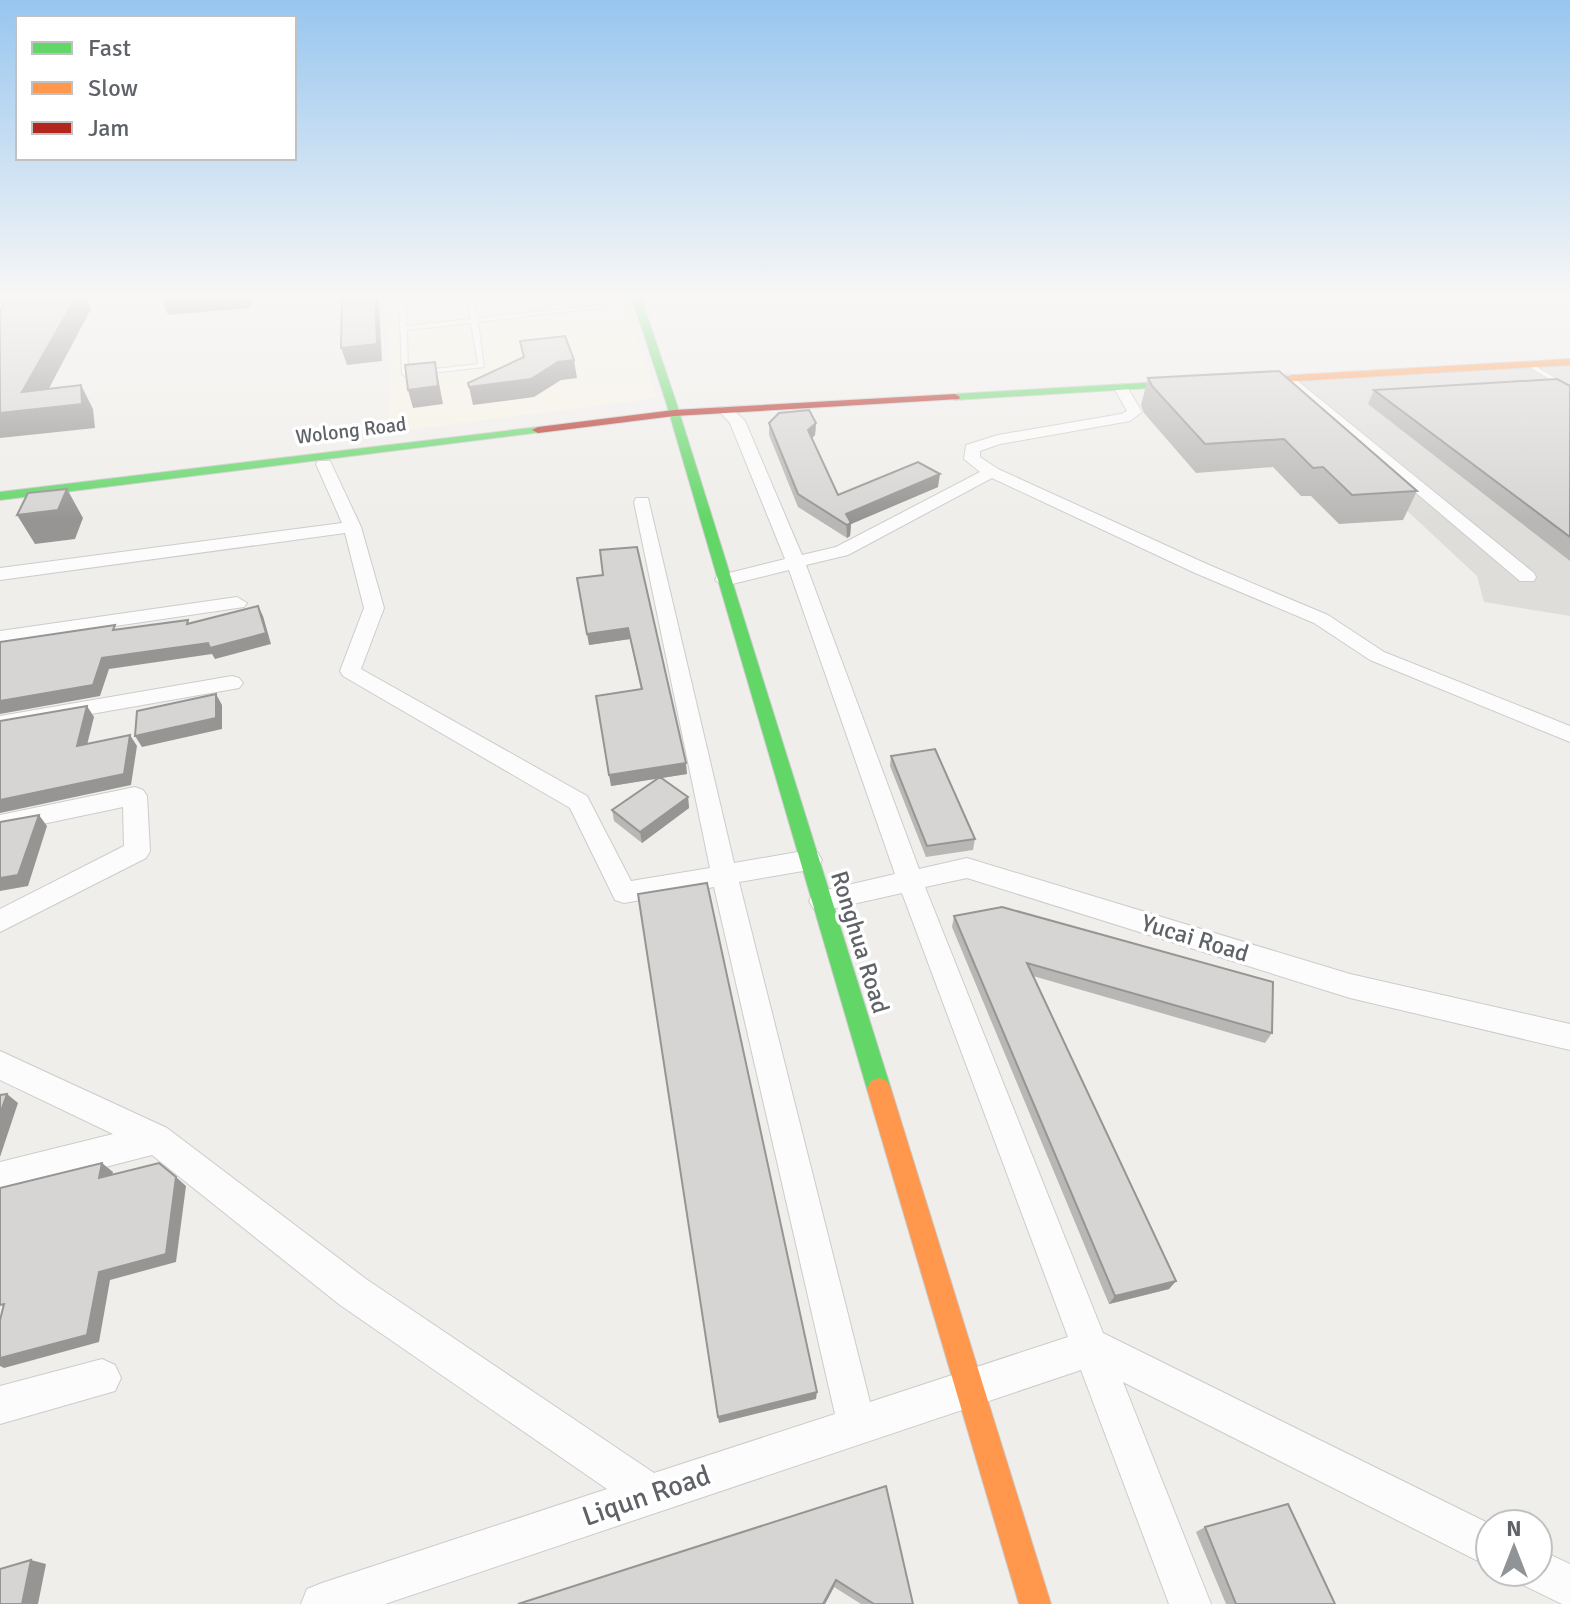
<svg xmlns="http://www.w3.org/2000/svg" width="1570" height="1604" viewBox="0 0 1570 1604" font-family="Signika,sans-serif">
<rect width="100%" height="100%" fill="#efeeea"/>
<path fill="#f7f3e4" d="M 388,295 L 622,295 L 657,398 L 390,432 Z"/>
<path fill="#dfddda" d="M 1570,362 L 1570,616 L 1484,602 L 1477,576 L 1266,379 Z"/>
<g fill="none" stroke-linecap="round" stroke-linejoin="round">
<g stroke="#cbcccc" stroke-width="2">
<path id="lane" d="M 399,295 L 405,295 L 406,326 L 471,319 L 467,295 L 473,295 L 477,318 L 638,301 L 641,303 L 478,322 L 484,367 L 405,376 L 402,374 ZM 471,323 L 478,364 L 408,372 L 407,330 Z
M 1528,364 L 1532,364 L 1570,387 L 1570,392 L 1528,366 Z"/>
</g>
<g stroke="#cbcccc" stroke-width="2">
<path id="street" d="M 1289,374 L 1534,573 L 1536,577 L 1534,581 L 1520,581 L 1284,381 L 1284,375 Z
M 1121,384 L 1126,385 L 1142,412 L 1130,421 L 1000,444 L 980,451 L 980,457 L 998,469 L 1209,565 L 1328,615 L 1384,652 L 1570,726 L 1570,742 L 1370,660 L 1314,623 L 1195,573 L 992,478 L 848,555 L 806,565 L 919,869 L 967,858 L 1350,974 L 1570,1024 L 1570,1050 L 1350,998 L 967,878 L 925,887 L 1103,1333 L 1490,1524 L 1490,1567 L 1123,1382 L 1211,1604 L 1169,1604 L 1081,1370 L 385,1604 L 301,1604 L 307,1589 L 322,1583 L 607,1489 L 340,1305 L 152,1155 L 0,1194 L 0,1162 L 113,1134 L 0,1080 L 0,1051 L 167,1128 L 366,1279 L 654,1473 L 835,1414 L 714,887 L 624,903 L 615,900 L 570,808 L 343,676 L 340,671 L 364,608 L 345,533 L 0,580 L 0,568 L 342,523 L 316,464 L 318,461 L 330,461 L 361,527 L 384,608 L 361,669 L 587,796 L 631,881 L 710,868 L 634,502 L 636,498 L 648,498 L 734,863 L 809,850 L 818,853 L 822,860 L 818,867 L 809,870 L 739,882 L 870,1402 L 1068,1337 L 902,893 L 822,911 L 813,908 L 809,901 L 813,894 L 822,891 L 895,874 L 789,570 L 724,586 L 715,580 L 717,576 L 785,559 L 730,423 L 718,410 L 720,407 L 730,407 L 745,421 L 802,555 L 836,547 L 980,472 L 964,459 L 966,445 L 998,435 L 1121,414 L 1127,411 L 1114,388 Z
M 237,597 L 247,603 L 244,607 L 0,643 L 0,631 Z
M 232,676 L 239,678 L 243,683 L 239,688 L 0,730 L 0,716 Z
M 135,787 L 143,790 L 147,796 L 150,851 L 146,858 L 0,932 L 0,909 L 124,846 L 123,807 L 0,833 L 0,815 Z
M 102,1359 L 115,1365 L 121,1378 L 115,1391 L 0,1424 L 0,1386 Z
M 1538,1549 L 1570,1564 L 1570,1604 L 1562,1604 L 1523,1585 L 1518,1572 L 1538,1572 Z"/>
</g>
<g stroke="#cacacb" stroke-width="2">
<path id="fast" d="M 631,295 L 640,295 L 676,402 L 891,1089 L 887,1097 L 879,1100 L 871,1097 L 867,1089 L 666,402 Z
M 1194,380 L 1198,381 L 1198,385 L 955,400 L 950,397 L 955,394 Z
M 538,427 L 544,430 L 542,432 L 0,500 L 0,492 Z"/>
</g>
<g stroke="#cacacb" stroke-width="2">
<path id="slow" d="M 1570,359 L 1570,365 L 1242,384 L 1237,381 L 1242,378 Z
M 879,1078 L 887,1081 L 891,1089 L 1051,1604 L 1019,1604 L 867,1089 L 871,1081 Z"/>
</g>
<g stroke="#cacacb" stroke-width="2">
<path id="jam" d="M 955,394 L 960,397 L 959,399 L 674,416 L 538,433 L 532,430 L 538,427 L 674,410 Z"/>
</g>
<use href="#lane" fill="#fdfcfc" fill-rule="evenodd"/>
<use href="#street" fill="#fdfcfc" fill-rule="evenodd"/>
<use href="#fast" fill="#63d668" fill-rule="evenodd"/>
<use href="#slow" fill="#ff974d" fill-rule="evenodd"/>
<use href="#jam" fill="#b3261e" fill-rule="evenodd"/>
</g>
<path fill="#b8b7b5" d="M 1148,378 L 1417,491 L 1403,520 L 1339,524 L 1311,496 L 1301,496 L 1273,467 L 1196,473 L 1144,413 L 1141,405 Z
M 1570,386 L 1570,561 L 1368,404 L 1374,390 Z
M 769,423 L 816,423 L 815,435 L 812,438 L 838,495 L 938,487 L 851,524 L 850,536 L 847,538 L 798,507 L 769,435 Z
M 600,550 L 687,774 L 661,778 L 688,797 L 689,808 L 642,843 L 614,821 L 612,810 L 658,778 L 611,786 L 641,690 L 630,639 L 589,645 L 603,575 Z
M 891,756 L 975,839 L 973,850 L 926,857 L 890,766 Z
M 954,916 L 1272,1033 L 1265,1043 L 1033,976 L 1176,1281 L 1169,1289 L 1109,1304 L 952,927 Z
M 886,1486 L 913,1604 L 861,1604 L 834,1587 L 825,1604 L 518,1604 Z
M 1205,1527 L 1335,1604 L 1226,1604 L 1196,1532 Z"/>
<path fill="#969594" d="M 77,295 L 85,295 L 91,309 L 38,409 L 81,385 L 93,409 L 95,428 L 0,438 L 0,413 L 22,392 Z
M 160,295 L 258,295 L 250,308 L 168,315 Z
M 375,295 L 376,295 L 379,306 L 382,361 L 347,365 L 341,348 Z
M 574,360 L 577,378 L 561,380 L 534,397 L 473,405 L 469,387 L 558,362 Z
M 435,362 L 443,404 L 413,408 L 408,390 Z
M 816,423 L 815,435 L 808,442 L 808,430 Z
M 940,474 L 938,487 L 851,524 L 850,536 L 847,538 L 846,514 Z
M 67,489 L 83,518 L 75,539 L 35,544 L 17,515 Z
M 258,606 L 263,616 L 271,644 L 215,659 L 212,654 L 109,669 L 100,696 L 0,714 L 0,701 L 102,658 Z
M 628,628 L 630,639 L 589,645 L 587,634 Z
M 216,694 L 222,705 L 222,729 L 142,747 L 135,736 Z
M 87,706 L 94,717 L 84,757 L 77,746 Z
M 130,735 L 137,746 L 131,785 L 0,813 L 0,800 Z
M 686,763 L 687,774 L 611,786 L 609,775 Z
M 688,797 L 689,808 L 642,843 L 640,832 Z
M 39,815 L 47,826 L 28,886 L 0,891 L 0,878 Z
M 7,1094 L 18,1103 L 0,1157 L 0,1114 Z
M 102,1163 L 113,1172 L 110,1187 L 99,1178 Z
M 176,1177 L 186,1186 L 176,1262 L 110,1280 L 99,1342 L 4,1368 L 0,1366 L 0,1358 L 99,1272 Z
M 1176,1281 L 1169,1289 L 1109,1304 L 1115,1296 Z
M 817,1392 L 816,1399 L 719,1423 L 718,1417 Z
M 31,1560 L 46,1564 L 38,1604 L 22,1604 Z
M 836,1580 L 834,1587 L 825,1604 L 823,1604 Z"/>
<path fill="#d6d5d3" stroke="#969594" stroke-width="2" d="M 11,295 L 77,295 L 22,392 L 81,385 L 82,404 L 0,413 L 0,310 Z
M 342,295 L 375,295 L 377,344 L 341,348 Z
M 565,336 L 574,360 L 558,362 L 531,379 L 469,387 L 468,383 L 524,357 L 520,341 Z
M 435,362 L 438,386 L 408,390 L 405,365 Z
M 1279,371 L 1417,491 L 1352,495 L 1323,467 L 1313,468 L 1284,439 L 1205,444 L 1152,386 L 1148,378 Z
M 1557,379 L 1570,386 L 1570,537 L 1374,390 Z
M 809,410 L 816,423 L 808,430 L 838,495 L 918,462 L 940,474 L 846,514 L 851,523 L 847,525 L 798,494 L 769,423 L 779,413 Z
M 67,489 L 58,510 L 17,515 L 28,493 Z
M 637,547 L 686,763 L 609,775 L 596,696 L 642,689 L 628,628 L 587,634 L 577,578 L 603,575 L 600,550 Z
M 258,606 L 266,633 L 210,648 L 208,643 L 102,658 L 93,685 L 0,701 L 0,642 L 115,625 L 113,630 L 188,620 L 187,624 Z
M 216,694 L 216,718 L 135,736 L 137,711 Z
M 87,706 L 77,746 L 130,735 L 124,774 L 0,800 L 0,721 Z
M 935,749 L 975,839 L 927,846 L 891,756 Z
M 660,777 L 688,797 L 640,832 L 612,810 Z
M 39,815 L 18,875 L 0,878 L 0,822 Z
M 707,883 L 817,1392 L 718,1417 L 638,894 Z
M 1002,907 L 1273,982 L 1272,1033 L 1027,963 L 1176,1281 L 1115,1296 L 954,916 Z
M 7,1094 L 0,1114 L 0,1095 Z
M 102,1163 L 99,1178 L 159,1163 L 176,1177 L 166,1254 L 99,1272 L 87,1335 L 0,1358 L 0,1320 L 4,1304 L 0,1305 L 0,1188 Z
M 886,1486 L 913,1604 L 874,1604 L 836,1580 L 823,1604 L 518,1604 Z
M 1288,1504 L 1335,1604 L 1236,1604 L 1205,1527 Z
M 31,1560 L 22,1604 L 0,1604 L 0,1569 Z"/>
<linearGradient id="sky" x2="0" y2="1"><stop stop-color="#97c6ef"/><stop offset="0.57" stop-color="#f8f7f6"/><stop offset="1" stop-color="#f8f7f6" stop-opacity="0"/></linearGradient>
<rect width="1570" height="520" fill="url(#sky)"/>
<g text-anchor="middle" stroke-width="7" stroke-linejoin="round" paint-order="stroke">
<g font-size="20" fill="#5f6368" stroke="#fff">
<text transform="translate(351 430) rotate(-7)" y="7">Wolong Road</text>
</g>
<g font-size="24" fill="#5f6368" stroke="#fff">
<text transform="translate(1195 938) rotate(17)" y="8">Yucai Road</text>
<text transform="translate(860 942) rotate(73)" y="8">Ronghua Road</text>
</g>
<g font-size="28" fill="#5f6368" stroke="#fff">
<text transform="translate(646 1495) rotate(-19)" y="10">Liqun Road</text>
</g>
</g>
<rect x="16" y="16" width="280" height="144" fill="#ffffff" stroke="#bfc1c3" stroke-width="2"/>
<rect x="32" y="42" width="40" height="12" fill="#63d668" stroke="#bfc1c3" stroke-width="2"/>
<text x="88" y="56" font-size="24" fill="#5f6368">Fast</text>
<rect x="32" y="82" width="40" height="12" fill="#ff974d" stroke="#bfc1c3" stroke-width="2"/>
<text x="88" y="96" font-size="24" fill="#5f6368">Slow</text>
<rect x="32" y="122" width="40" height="12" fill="#b3261e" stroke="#bfc1c3" stroke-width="2"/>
<text x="88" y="136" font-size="24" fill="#5f6368">Jam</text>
<g transform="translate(1514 1548)"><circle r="38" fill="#ffffff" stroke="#bfc1c3" stroke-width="2"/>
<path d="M0-6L14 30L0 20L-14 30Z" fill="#919496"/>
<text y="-12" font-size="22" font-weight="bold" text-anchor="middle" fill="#5f6368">N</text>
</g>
</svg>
